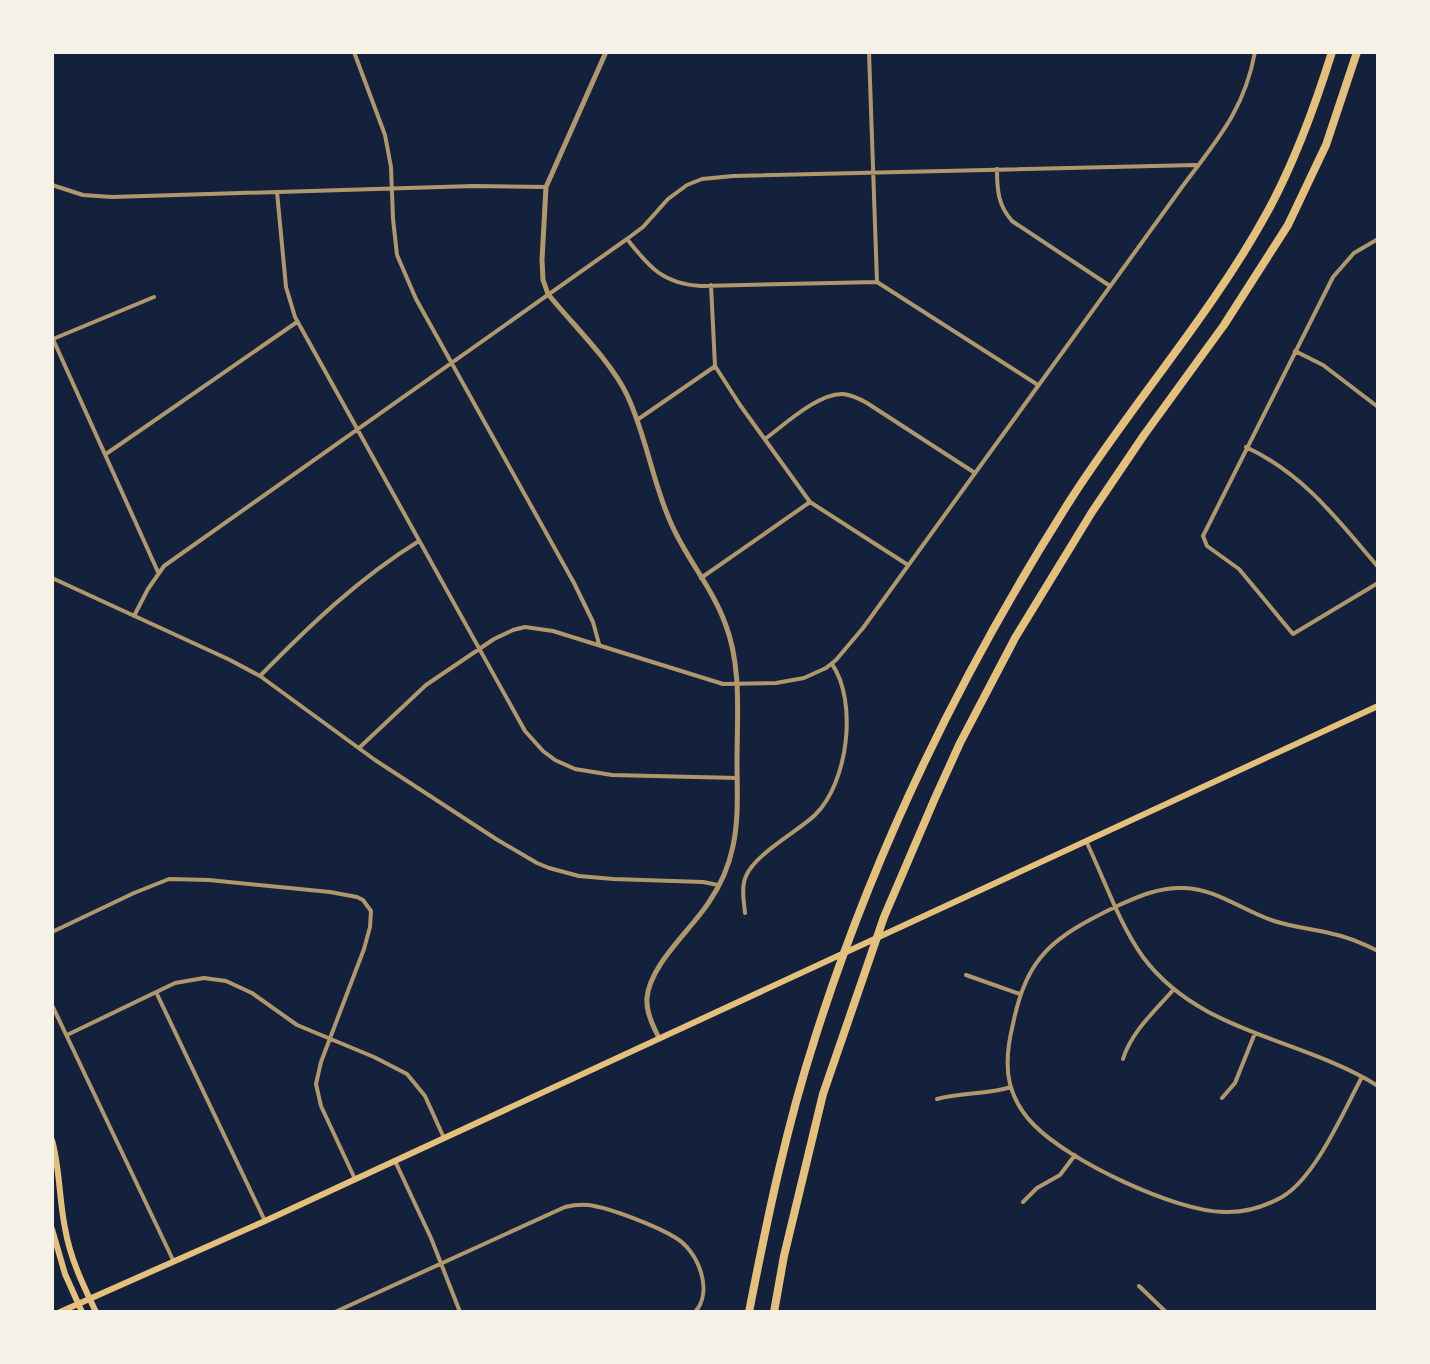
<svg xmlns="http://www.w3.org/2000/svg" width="1430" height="1364" viewBox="0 0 1430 1364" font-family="Poppins,sans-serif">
<rect width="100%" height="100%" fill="#14213d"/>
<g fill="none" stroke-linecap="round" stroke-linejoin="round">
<path stroke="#b1986c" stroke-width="4" d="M 354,52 L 385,135 L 391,167 L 393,219 L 397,255 L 416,299 L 574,583 L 593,622 L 599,644
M 869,52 L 877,282
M 997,169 C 997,190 998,205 1012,221 L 1110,286
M 52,185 L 83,195 L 112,197 L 473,186 L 546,187
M 277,192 L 286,287 L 295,317 L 525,731 L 543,751 L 555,760 L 575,769 L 612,775 L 737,778
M 627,239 C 649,267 663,284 701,286 L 877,282 L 1038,385
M 1378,239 L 1354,253 L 1333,277 L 1203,536 L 1207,546 L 1239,569 L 1293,634 L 1378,583
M 711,285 L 715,366 L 740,405 L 810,502 L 908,565
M 52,337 L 158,572
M 53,339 L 154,297
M 1295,351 L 1323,365 L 1378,407
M 637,420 L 714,367
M 765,439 C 784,425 818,393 843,394 C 851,395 860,399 867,403 L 975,473
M 1246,447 C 1305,475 1337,519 1378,567
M 106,454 L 297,322
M 52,578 L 228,659 L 260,676 L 375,760 L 496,839 L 537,863 L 549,868 L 579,876 L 613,879 L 703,882 L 718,885
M 701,578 L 810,502
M 134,616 L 148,589 L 164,566 L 627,239 L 643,227 L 668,199 L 687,185 L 702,179 L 733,176 L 1196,165
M 260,676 C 309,626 359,578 419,541
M 359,748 L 426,685 L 494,639 L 513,630 L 525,627 L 553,631 L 723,684 L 776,683 L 804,678 L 826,668 L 836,660 L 863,628 L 1182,187 C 1217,140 1244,111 1255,52
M 1086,841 C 1104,878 1119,924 1143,957 C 1200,1034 1302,1038 1378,1086
M 745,913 C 744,902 741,887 746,876 C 755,854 797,832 815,815 C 848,783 858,702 832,664
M 52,932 L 134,893 L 169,879 L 209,880 L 330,892 L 357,897 L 363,900 L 371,911 L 370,927 L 364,949 L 321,1062 L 316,1084 L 321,1106 L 355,1179
M 966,975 L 1020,994
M 156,992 L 265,1221
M 52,1005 L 174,1262
M 67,1035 L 175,983 L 204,978 L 226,981 L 252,993 L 297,1025 L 374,1057 L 407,1074 L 425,1096 L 444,1138
M 1123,1059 C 1131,1032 1155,1011 1174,989
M 1362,1077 C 1343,1112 1316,1177 1282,1197 C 1264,1207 1245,1213 1224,1212 C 1174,1211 1069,1161 1034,1125 C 1023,1114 1014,1099 1010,1084 C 1005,1064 1008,1044 1013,1024 C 1027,955 1054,937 1115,907 C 1137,897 1158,887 1184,888 C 1217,889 1243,911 1274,921 C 1293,927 1313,929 1333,934 C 1349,937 1364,944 1378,951
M 1222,1098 L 1235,1083 L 1255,1033
M 937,1099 C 962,1092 986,1095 1011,1087
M 395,1161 L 431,1238 L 460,1312
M 1023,1202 L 1037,1188 L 1060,1175 L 1075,1155
M 1139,1286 L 1166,1312
M 335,1312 L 565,1207 C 573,1205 580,1204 589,1205 C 610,1208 657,1226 676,1238 C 698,1251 714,1291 695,1312"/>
<path stroke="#b1986c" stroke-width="5" d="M 606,52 L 546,187 L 542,260 L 543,280 L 548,294 C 572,324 611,361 627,395 C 646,435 652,480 670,521 C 685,557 712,587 725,623 C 742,666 737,716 737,761 C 737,789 739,819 733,846 C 729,866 720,886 709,902 C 691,930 650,964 647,998 C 646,1012 653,1026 659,1038"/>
<path stroke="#e5c07b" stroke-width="6" d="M 52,1140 C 60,1169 59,1199 65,1228 C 70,1258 83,1285 96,1312
M 52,1229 L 65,1274 L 82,1312
M 60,1312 L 265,1221 L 1378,706"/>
<path stroke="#e5c07b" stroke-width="8" d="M 749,1312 C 767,1220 786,1128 815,1038 C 875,848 964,667 1071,499 C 1134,401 1214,311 1269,209 C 1296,159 1315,106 1332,52
M 774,1312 L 784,1256 L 823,1094 L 884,917 L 935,798 L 960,743 L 1015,638 L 1092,512 L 1144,435 L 1224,325 L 1288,225 L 1326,145 L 1357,52"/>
</g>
<rect width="1430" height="1364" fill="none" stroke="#f6f1e7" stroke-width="108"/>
</svg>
